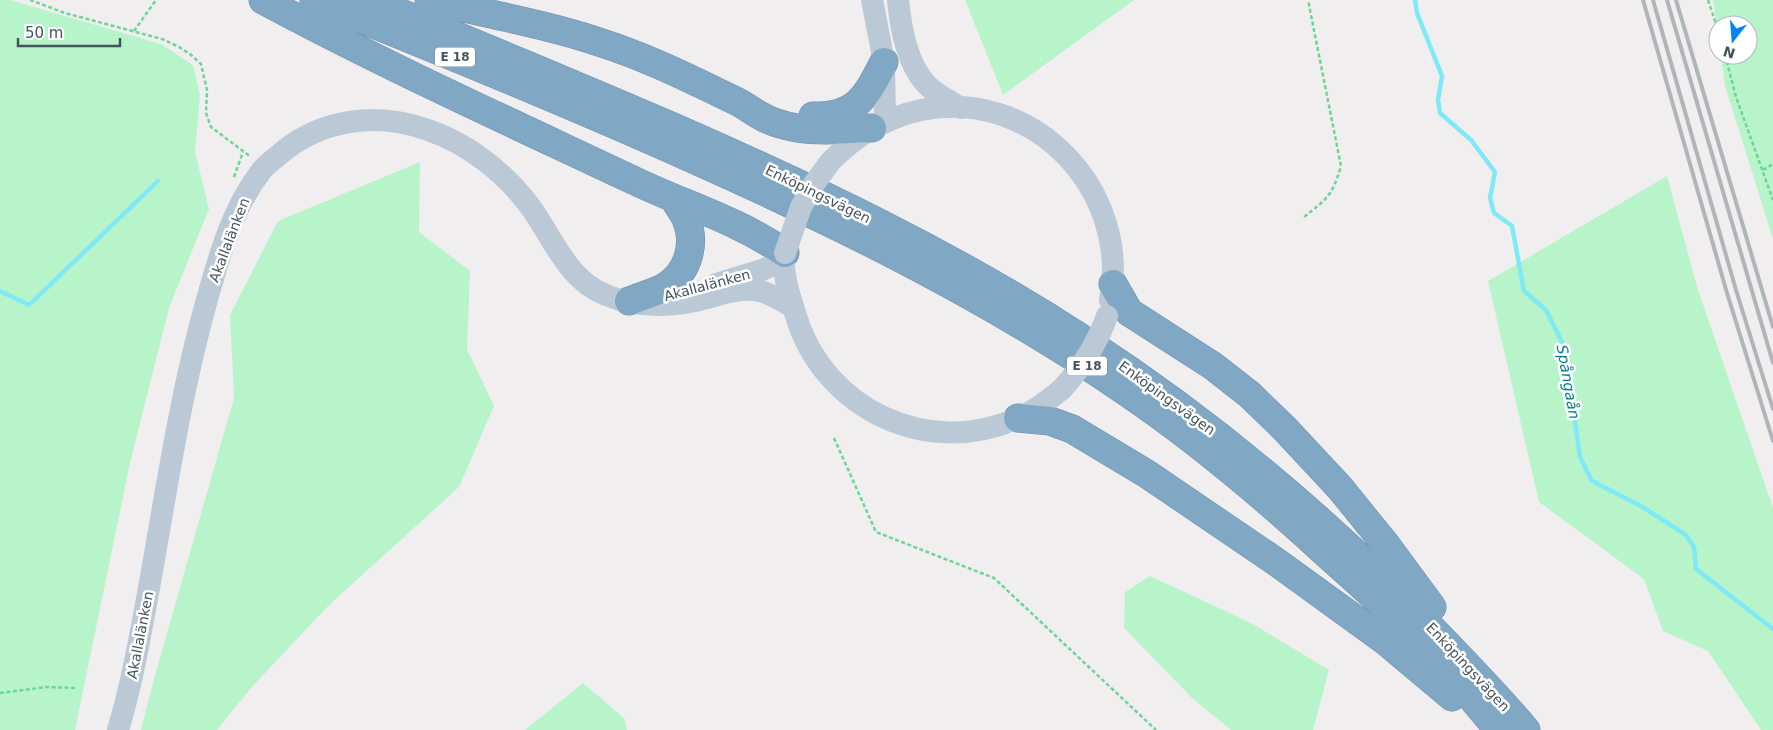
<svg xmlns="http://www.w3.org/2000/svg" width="1773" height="730" viewBox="0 0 1773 730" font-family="'DejaVu Sans',sans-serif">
<rect width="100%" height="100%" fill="#f1eeef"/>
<path fill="#b7f4c9" d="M 0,0 L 10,0 L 161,44 L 193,65 L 200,95 L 195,152 L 209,209 L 169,308 L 130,463 L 75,730 L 0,730 Z
M 965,0 L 1134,0 L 1003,95 Z
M 1713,0 L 1773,0 L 1773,239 L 1725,86 L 1721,55 L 1748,55 L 1748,25 L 1718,25 L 1718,34 Z
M 420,162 L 419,232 L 470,271 L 467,349 L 494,406 L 459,487 L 329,605 L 250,689 L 217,730 L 141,730 L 155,675 L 234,398 L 230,315 L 278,221 Z
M 1667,176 L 1697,287 L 1773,508 L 1773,730 L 1761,730 L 1708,651 L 1663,631 L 1644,579 L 1539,502 L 1488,281 Z
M 1150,576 L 1251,623 L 1329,670 L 1313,730 L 1231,730 L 1192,698 L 1124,628 L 1125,592 Z
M 583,683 L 624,718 L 627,730 L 525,730 Z"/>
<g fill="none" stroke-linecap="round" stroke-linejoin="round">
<path stroke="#7fe9f6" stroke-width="4.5" d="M 1415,0 L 1417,13 L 1442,76 L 1438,100 L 1440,113 L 1471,140 L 1495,172 L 1490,198 L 1494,213 L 1512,226 L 1524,291 L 1546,310 L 1564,346 L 1580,457 L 1592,481 L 1641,506 L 1686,535 L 1694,547 L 1696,569 L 1773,629
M 0,291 L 29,305 L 158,181"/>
<g stroke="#6b92af" stroke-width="29">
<path id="highway" d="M 263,0 C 384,65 510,122 635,181 C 685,205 740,221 785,253
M 314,0 C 441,51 568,103 693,159 C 843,226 991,299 1128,393 C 1200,442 1267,499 1331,558 C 1366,589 1402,621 1434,655 C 1457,679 1477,705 1499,730
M 369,0 C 470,41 571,83 671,126 C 813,188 954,255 1084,340 C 1215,425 1333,525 1441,638 C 1470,668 1499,698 1526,730
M 429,0 C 487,14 546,24 602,43 C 649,58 694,81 738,102 C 746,106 753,112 761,116 C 771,122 785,126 797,128 C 822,132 847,129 872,128
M 813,116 C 856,117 866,97 884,62
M 1113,284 L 1129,312 L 1213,366 L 1250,395 L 1285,429 L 1340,488 L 1387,546 L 1432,607
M 629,301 C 641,296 658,292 668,285 C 689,270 696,242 686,219 C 683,212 678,206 674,199
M 1018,418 L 1050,421 L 1072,429 L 1147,474 L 1275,561 L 1384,640 L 1452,697"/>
</g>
<path stroke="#6bd698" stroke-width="2.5" stroke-dasharray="4 2.5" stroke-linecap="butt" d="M 30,0 L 65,13 L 162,39 L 179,47 L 190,54 L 201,64 L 207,90 L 206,113 L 211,127 L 251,157
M 1708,0 L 1718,30
M 134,31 L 156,0
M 1725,55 L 1736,97 L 1773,200
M 1763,170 L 1773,164
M 234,177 L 243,152
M 1304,217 C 1328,198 1332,196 1341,166 L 1308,0
M 834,438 L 876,532 L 994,578 L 1156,730
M 0,693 L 47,687 L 76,688"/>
<path stroke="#bac9d5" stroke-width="22" d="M 872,0 L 884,62 L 885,121
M 898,0 C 901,29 907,65 928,86 C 937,95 950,101 961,108
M 830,162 C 855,136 885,118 921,110 C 1033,87 1131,190 1110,300
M 785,253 C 781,273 790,296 796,316 C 824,409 928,459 1018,418 C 1035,411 1048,400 1062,389
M 716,284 L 762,270 L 784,260
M 118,730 C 132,684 140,636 149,588 C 166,493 180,396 206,303 C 219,257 232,208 262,170 C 267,164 274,159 280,154 C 322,118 378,112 428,130 C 467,143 504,172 529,205 C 553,237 566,279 606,295 C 634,307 666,307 695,301 C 716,297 738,286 760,291 C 772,294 782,301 793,307"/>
<use href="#highway" stroke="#80a7c3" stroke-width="28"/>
<path stroke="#b0b5ba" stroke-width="4" d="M 1643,0 L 1727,293 L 1773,441
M 1653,0 L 1736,290 L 1773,409
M 1667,0 L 1773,363
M 1676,0 L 1773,327"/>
<path stroke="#bac9d5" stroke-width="22" d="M 785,253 L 801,207 L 814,184 L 830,162
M 1062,389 C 1083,366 1097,344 1107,316"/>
</g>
<g text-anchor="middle" stroke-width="5" stroke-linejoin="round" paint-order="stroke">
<g fill="#fff" stroke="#7c878e" stroke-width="1">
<rect x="435" y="47.5" width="40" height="19" rx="4"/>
<rect x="1067" y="356.5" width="40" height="19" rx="4"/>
</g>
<g font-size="12" font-weight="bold" fill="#44545e">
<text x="455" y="61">E 18</text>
<text x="1087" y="370">E 18</text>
</g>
<g font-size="14" fill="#44545e" stroke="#fff">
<text transform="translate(818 194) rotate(26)" y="5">Enköpingsvägen</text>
<text transform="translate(229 240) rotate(-69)" y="5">Akallalänken</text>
<text transform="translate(707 285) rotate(-15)" y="5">Akallalänken</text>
<text transform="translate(1167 398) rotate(36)" y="5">Enköpingsvägen</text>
<text transform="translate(140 635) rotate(-79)" y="5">Akallalänken</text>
<text transform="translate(1468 667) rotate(47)" y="5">Enköpingsvägen</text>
</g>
<g font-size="15" font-style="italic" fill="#047d8d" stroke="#fff">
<text transform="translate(1568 382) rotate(80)" y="5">Spångaån</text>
</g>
</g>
<g transform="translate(1733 40) rotate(197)"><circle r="24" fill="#ffffff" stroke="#b4bbbf"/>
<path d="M0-4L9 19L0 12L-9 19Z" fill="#0384f6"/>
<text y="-8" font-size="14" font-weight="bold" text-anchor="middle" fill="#44545e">N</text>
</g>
<path d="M18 38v8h102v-8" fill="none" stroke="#44545e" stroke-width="2.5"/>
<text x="25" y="38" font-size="15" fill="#44545e" stroke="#ffffff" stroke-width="4" paint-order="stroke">50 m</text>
</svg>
